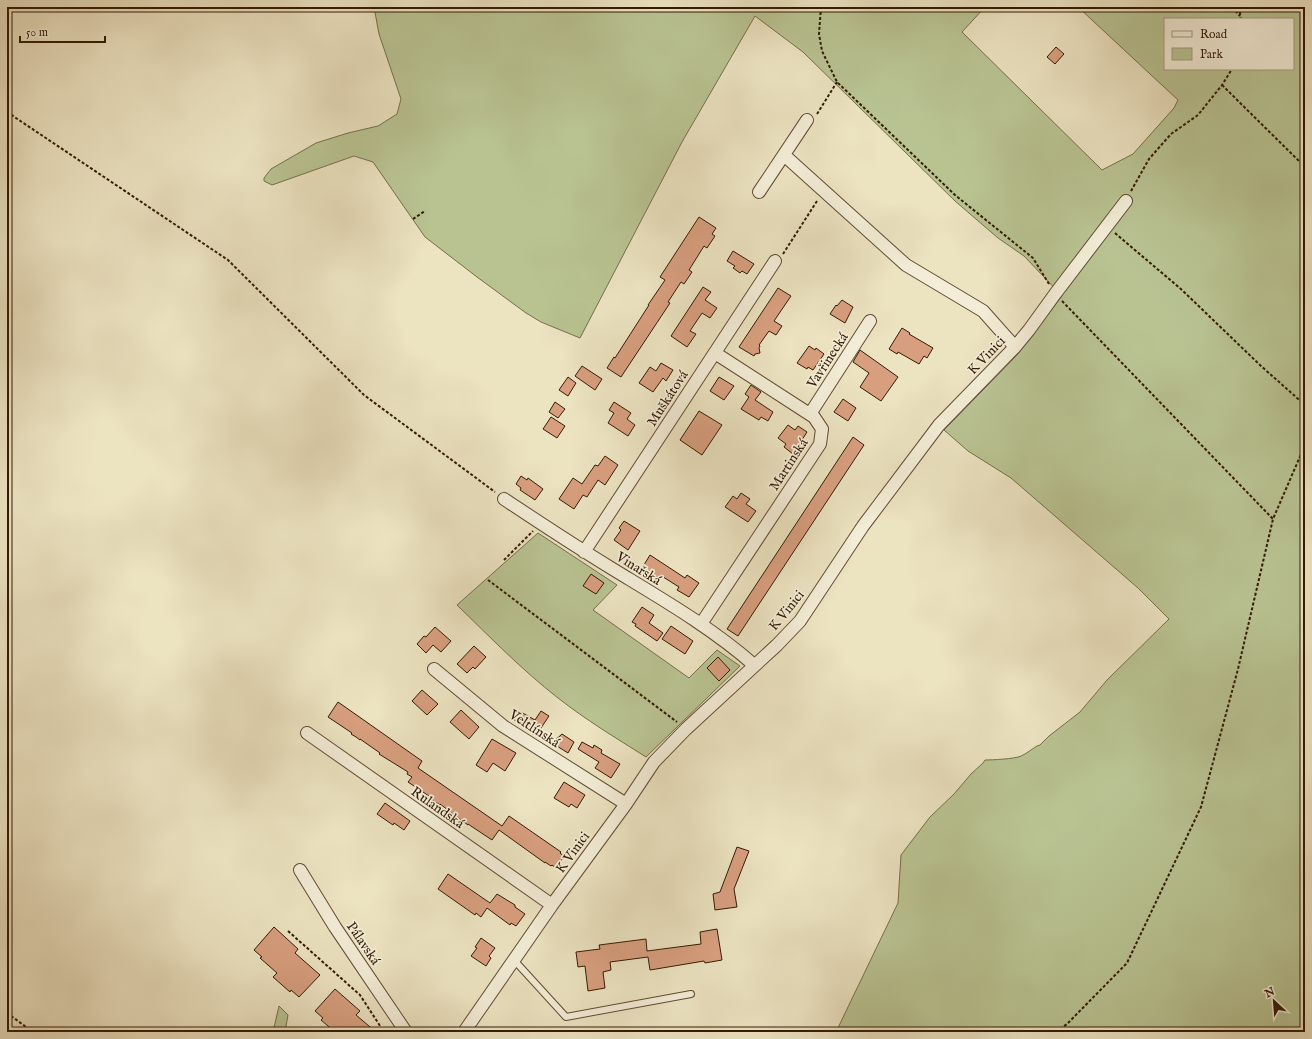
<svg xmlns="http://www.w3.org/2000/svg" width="1312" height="1039" viewBox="0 0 1312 1039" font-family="'IM FELL English',serif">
<rect width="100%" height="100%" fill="#ece3c1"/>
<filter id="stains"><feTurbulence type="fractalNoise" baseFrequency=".005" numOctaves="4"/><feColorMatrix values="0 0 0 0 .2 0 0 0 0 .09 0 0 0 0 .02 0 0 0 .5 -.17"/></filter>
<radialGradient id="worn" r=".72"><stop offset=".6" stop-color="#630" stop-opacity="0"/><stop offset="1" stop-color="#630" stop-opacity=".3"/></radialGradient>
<path fill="#b9c392" stroke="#766e4c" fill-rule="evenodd" d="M 374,7 L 985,7 L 962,32 L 1102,170 L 1133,154 L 1174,108 L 1178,100 L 1078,7 L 1305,7 L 1305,1032 L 836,1032 L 898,903 L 901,855 L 930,817 L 954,794 L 971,774 L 983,763 L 985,760 C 991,760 1015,759 1021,756 C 1026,754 1032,749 1037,746 L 1040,745 L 1049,736 L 1080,712 L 1107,680 L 1169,619 L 1138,588 L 1011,478 L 968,451 L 944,430 L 1017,355 L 1062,296 L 1024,256 L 998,238 L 955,201 L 803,52 L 755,16 L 682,142 L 580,338 L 541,322 L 526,313 L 477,277 L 425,237 L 373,162 L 354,156 L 272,185 L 264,181 L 264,178 L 271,169 L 316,143 L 348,133 L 378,126 L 397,114 L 401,99 L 379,34 ZM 1165,19 L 1293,19 L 1293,69 L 1165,69 Z
M 538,533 L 617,585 L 593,610 L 689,678 L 717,650 L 740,666 L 646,757 C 616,738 586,720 558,698 C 522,670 490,637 457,605 Z
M 279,1006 L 288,1015 L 285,1032 L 273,1032 Z"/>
<path fill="#d89f7f" stroke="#341a05" d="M 1056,47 L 1064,54 L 1055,64 L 1047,57 Z
M 699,217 L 716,228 L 712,234 L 715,236 L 707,248 L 704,246 L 689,270 L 692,272 L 684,284 L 681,282 L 668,302 L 670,303 L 621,377 L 607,368 L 614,357 L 615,358 L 649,305 L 648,305 L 665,280 L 660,277 Z
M 733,251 L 754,264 L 747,274 L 742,271 L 740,273 L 733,268 L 735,266 L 727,261 Z
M 703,287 L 711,292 L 705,300 L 717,308 L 710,318 L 702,313 L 690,331 L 696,334 L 687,347 L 671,336 Z
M 778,288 L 791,296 L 774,321 L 782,326 L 776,335 L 769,331 L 759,345 L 760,346 L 759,348 L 760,353 L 755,354 L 754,356 L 739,347 Z
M 842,300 L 853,307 L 845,323 L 830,314 L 836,305 L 837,306 Z
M 902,328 L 910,333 L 909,334 L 933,348 L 927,358 L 924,356 L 919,364 L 898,352 L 897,354 L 889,349 Z
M 809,346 L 815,350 L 816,348 L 824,354 L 813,370 L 808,367 L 807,369 L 797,363 Z
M 860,350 L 898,377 L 881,401 L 860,387 L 869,373 L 853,362 Z
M 661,363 L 673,370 L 666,381 L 663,378 L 653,392 L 639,383 L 650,367 L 656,371 Z
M 582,366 L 602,379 L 595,390 L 575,376 Z
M 568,377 L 576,383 L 568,396 L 559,390 Z
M 719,377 L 734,386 L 724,400 L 710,391 Z
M 751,385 L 761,392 L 755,400 L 773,412 L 768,421 L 761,417 L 759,420 L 741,409 L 749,397 L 745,394 Z
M 843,399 L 856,408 L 848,421 L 834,412 Z
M 555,402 L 565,409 L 558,418 L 549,412 Z
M 614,402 L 631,413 L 627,419 L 635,425 L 628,436 L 608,423 L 614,413 L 609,410 Z
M 699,411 L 722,425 L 702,455 L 680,440 Z
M 551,417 L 565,426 L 557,438 L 543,429 Z
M 788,425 L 795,430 L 798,426 L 807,432 L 793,454 L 784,447 L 786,444 L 778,438 Z
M 853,437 L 864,445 L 738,636 L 727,629 Z
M 605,456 L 618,465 L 605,485 L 598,480 L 587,497 L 583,495 L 574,509 L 559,499 L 573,478 L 582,484 L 595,465 L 598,466 Z
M 521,476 L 527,480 L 528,478 L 543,489 L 535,500 L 520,490 L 521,488 L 516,484 Z
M 741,493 L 750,499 L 746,504 L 756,511 L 748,522 L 725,507 L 733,496 L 737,499 Z
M 624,521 L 640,531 L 628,550 L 614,540 L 621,530 L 619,528 Z
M 650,555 L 685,578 L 687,575 L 699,583 L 689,597 L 677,590 L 679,587 L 660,575 L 659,578 L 642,568 Z
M 591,574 L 604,583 L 596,594 L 583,586 Z
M 642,607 L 654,615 L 649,623 L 663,633 L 657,641 L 635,626 L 636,624 L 632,622 Z
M 671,626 L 693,641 L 685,654 L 662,639 Z
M 435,627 L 451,641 L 441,652 L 433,645 L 426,653 L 417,644 L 424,636 L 426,637 Z
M 474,646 L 486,657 L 475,669 L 473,667 L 467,673 L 457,664 Z
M 718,657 L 730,670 L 719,681 L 707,668 Z
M 422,690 L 438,704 L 427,715 L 412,701 Z
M 338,702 L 422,761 L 418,768 L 502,826 L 509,816 L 561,852 L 560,853 L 564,856 L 556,868 L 552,865 L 551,866 L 545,862 L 545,863 L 499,830 L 492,840 L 468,824 L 468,825 L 440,804 L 440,805 L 431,799 L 432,798 L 408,782 L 412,777 L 407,774 L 408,772 L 379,754 L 380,753 L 360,739 L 360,740 L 356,737 L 351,734 L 352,733 L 328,717 Z
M 461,710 L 479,727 L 469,739 L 450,722 Z
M 519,711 L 535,720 L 541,711 L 549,716 L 537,734 L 513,719 Z
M 562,734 L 574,742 L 568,753 L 552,743 Z
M 492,739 L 516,753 L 505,771 L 493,763 L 487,772 L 476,765 Z
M 582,742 L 593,748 L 594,745 L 602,750 L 601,753 L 620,764 L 611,778 L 595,768 L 599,762 L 578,749 Z
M 564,782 L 585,795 L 577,808 L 571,804 L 569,807 L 554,798 Z
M 385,803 L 410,821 L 404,830 L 394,823 L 393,825 L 377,814 Z
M 737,847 L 749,851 L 734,889 L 737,907 L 715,910 L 713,894 L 720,892 Z
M 448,874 L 490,903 L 497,894 L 515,905 L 515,907 L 525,914 L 516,926 L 511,923 L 510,925 L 487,908 L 481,917 L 476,913 L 475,915 L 438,889 Z
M 274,927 L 298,949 L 295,953 L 320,975 L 299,997 L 291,990 L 290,992 L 273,977 L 277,973 L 260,958 L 262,957 L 254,950 Z
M 717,929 L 722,960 L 705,963 L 704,961 L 650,970 L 648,957 L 610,962 L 611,970 L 603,972 L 605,988 L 588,991 L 585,966 L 578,967 L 576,952 L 600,949 L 599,945 L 646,939 L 647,951 L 701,944 L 700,932 Z
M 481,938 L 495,948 L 489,956 L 491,958 L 486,966 L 471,956 L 477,948 L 475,947 Z
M 335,989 L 360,1011 L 356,1015 L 376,1032 L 335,1032 L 321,1020 L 323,1018 L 315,1011 Z"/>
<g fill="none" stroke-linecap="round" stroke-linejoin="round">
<g stroke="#624c34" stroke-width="8">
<path id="lane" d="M 514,960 L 566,1017 L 691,994"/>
</g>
<g stroke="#624c34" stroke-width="14">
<path id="street" d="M 784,155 L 906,265 L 983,311 L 1015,347
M 759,192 L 807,120
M 810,414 L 870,321
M 504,499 C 540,523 575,546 611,568 C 660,598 711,627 754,665
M 584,552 L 775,261
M 701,624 L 820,444 L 822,429 L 814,417 L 715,353
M 434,669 L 503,726 L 626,804
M 307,733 L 552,905
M 300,870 L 335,927 L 406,1032
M 464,1032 L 552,905 L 626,804 L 654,762 L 686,729 L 777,645 L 800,621 L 863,526 L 939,425 L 1015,347 L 1029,330 L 1055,294 L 1126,201"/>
</g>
<path stroke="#341a05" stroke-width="2" stroke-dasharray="3 2" stroke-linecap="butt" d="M 821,7 L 819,34 L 822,51 L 837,82 L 955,195 L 1033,258 L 1049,284
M 1232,7 L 1240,16
M 1239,7 L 1241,19
M 1222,85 L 1305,167
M 7,112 L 228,260 L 364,395 L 495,492
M 817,114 L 837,82
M 1131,191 L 1149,159 L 1171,134 L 1198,115 L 1222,85 L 1232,69
M 413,219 L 425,211
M 1115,233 L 1182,290 L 1261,366 L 1305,405
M 783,254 L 817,201
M 1062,301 L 1273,519 L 1305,445
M 504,560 L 533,531
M 488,580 L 677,722
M 288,931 L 360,995 L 384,1032
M 7,1013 L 33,1032
M 1056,1032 L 1067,1024 L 1127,963 L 1201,807 L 1238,669 L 1273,519"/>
<use href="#lane" stroke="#f3edd7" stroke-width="6"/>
<use href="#street" stroke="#f3edd7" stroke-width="12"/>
</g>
<g text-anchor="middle" stroke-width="3.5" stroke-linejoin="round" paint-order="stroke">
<g font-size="14" fill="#341a05" stroke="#f3edd7">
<text transform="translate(986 355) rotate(-46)" y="5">K Vinici</text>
<text transform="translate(827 360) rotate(-57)" y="5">Vavřinecká</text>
<text transform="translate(667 398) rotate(-57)" y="5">Muškátová</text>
<text transform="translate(788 464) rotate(-57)" y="5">Martinská</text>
<text transform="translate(639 568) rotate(32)" y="5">Vinařská</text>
<text transform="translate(786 610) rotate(-51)" y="5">K Vinici</text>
<text transform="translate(535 728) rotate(33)" y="5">Veltlínská</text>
<text transform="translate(438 807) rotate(35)" y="5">Rulandská</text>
<text transform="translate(572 852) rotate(-54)" y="5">K Vinici</text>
<text transform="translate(364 943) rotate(56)" y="5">Pálavská</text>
</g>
</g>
<rect width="1312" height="1039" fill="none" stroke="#ece3c1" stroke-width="24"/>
<rect x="8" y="8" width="1296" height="1023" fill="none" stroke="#341a05" stroke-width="2"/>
<rect x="12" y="12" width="1288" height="1015" fill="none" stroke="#341a05"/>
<rect x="1164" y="18" width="130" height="52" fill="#f3edd7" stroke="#a79983"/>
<rect x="1172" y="31" width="20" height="6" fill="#f3edd7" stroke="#a79983"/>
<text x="1200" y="38" font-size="12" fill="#341a05">Road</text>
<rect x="1172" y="48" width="20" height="12" fill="#b9c392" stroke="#a79983"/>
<text x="1200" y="58" font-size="12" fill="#341a05">Park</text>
<g transform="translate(1274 1001) rotate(334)" stroke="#f3edd7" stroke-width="3" paint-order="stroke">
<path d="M0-3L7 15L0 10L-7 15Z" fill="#341a05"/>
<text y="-6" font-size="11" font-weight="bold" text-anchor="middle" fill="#341a05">N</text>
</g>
<path d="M20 36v6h85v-6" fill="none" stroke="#341a05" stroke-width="2"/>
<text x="26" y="36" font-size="12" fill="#341a05" stroke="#f3edd7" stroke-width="3" paint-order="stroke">50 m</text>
<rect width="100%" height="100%" filter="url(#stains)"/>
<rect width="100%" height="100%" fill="url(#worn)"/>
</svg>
